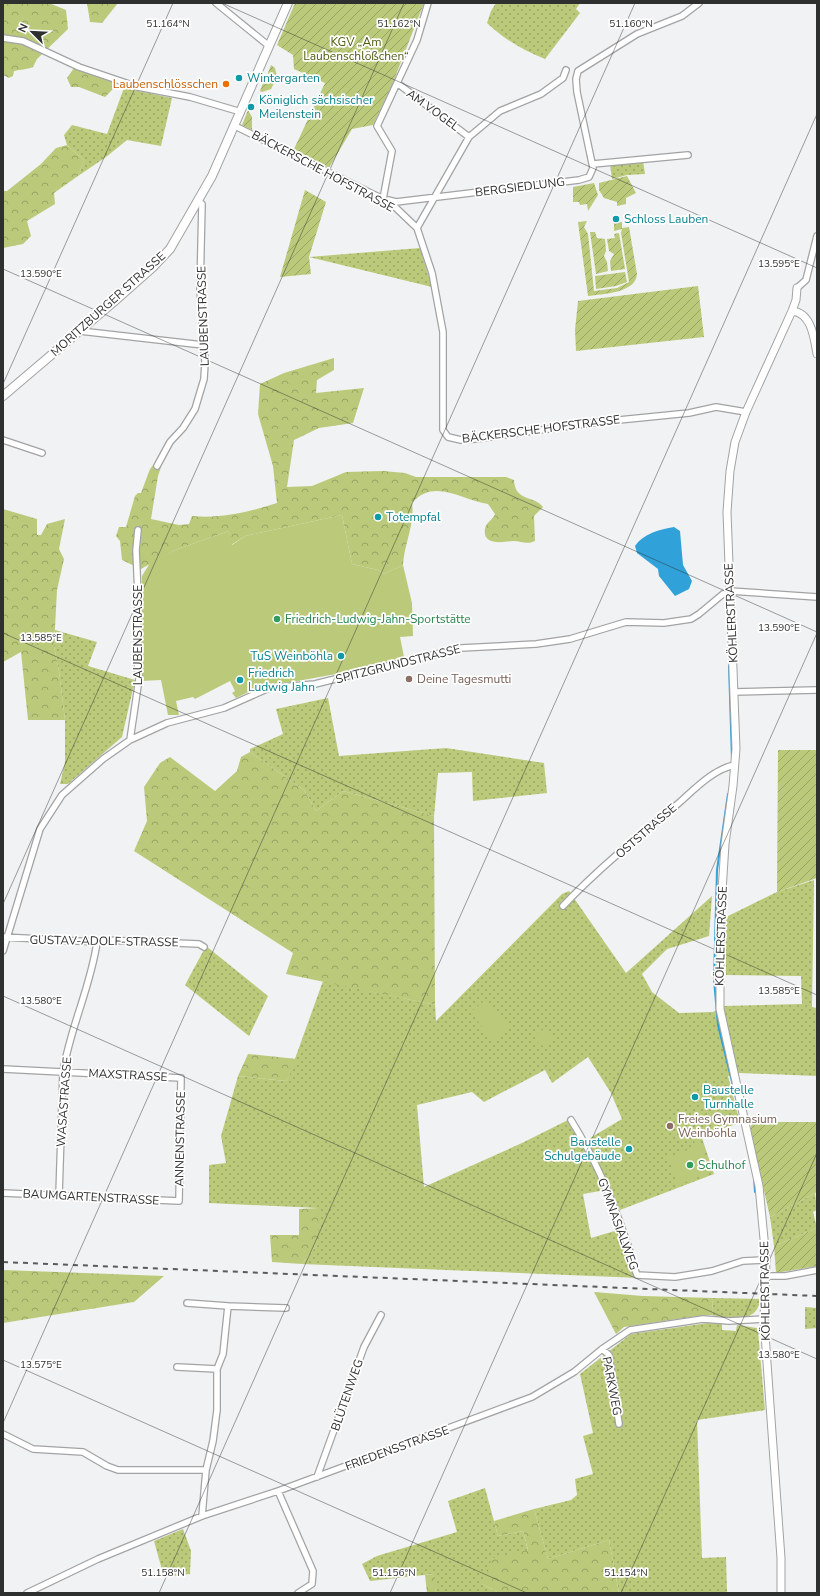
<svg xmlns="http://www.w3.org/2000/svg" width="820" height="1596" viewBox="0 0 820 1596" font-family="'Nunito Sans',sans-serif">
<defs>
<pattern id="grass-dots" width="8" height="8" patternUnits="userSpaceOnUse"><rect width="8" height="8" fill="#baca7a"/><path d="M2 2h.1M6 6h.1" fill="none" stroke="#98a464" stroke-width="1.8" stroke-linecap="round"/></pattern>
<pattern id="forest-crowns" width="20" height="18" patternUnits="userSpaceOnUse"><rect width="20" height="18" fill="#baca7a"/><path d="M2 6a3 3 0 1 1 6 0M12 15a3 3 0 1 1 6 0" fill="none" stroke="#98a464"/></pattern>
<pattern id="garden-furrows" width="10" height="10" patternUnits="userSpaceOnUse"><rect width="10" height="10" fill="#baca7a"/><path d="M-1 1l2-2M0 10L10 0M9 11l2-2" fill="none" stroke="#98a464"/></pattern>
</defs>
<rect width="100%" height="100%" fill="#f1f2f3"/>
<path fill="url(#grass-dots)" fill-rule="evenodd" d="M 496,3 L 580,3 L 576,9 L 580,13 L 545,59 C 523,50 505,40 487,23 L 491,11 Z
M 124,88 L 172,98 L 161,146 L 127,140 L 106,157 L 78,176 L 84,160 L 67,145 L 64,135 L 72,125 L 107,134 Z
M 643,161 L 645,174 L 627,175 L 612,179 L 610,164 Z
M 420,248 L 432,287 L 309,257 Z
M 55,630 L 97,642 L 88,666 L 135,680 L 122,737 L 68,784 L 60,784 L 65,762 L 65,720 L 59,671 L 54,646 Z
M 328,698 L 339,756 L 446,748 L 544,763 L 547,793 L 473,801 L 472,772 L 438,773 L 434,816 L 343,791 L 316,811 L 304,790 L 250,752 L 250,749 L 283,734 L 276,709 Z
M 814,880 L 812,1007 L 817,1008 L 817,1076 L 740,1073 L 728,1076 L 740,1123 L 701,1135 L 714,1174 L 620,1210 L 611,1189 L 583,1194 L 591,1238 L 625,1228 L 640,1278 L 302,1264 L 318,1244 L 318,1208 L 209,1203 L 209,1165 L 226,1163 L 221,1136 L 238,1076 L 287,1081 L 323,981 L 435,1005 L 436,1021 L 562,894 L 569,891 L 626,973 L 712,896 L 709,936 L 667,949 L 642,974 L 652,992 L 679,1013 L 713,1012 L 724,1006 L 802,1004 L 801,976 L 726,975 L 726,917 L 777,892 ZM 588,1057 L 611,1093 L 622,1119 L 580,1144 L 568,1120 L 522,1143 L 424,1187 L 417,1105 L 472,1092 L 484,1102 L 545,1070 L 552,1083 Z
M 206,946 L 268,996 L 249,1036 L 185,985 Z
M 815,1193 L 817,1210 L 813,1212 L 817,1228 L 774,1246 L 770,1217 Z
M 713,1298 L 760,1299 C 758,1324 730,1319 712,1315 Z
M 805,1307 L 817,1308 L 817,1328 L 805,1329 Z
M 708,1323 L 722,1324 L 722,1330 L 736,1331 L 737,1325 L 757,1328 L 758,1331 L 765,1410 L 697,1420 L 702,1558 L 726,1557 L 727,1593 L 619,1593 L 609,1540 L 548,1559 L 534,1509 L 571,1500 L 577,1495 L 575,1479 L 593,1474 L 583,1436 L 593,1433 L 580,1374 L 631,1334 Z
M 485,1488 L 498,1536 L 523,1531 L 528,1551 L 482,1584 L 499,1593 L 436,1593 L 433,1574 L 370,1581 L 362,1564 L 377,1556 L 457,1532 L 448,1501 Z
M 183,1529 L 191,1551 L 190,1574 L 164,1577 L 154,1541 Z"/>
<path fill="url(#forest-crowns)" d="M 3,3 L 49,3 L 66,10 L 68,29 L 37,59 L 33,67 C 26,70 21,69 14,71 L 13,76 L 9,78 L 3,75 Z
M 87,3 L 118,3 L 102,23 L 90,22 Z
M 74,68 L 112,82 L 115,87 L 105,97 L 79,87 L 71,87 L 67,78 Z
M 67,145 L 84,160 L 78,176 L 54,193 L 55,204 L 27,221 L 31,236 L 23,244 L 3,248 L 3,191 L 7,191 L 41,164 L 56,148 Z
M 334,358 L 334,370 L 317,380 L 316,393 L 364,388 L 353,423 L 319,428 L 294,440 L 287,487 L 312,486 L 346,472 L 383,471 L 405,473 L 416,477 L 506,477 L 514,480 C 515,502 534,495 543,507 L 534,516 L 535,541 C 526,545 522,541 513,541 C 504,542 482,546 485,529 C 486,522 493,520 495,514 L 488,504 C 463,501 434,477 412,503 C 415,525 404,544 403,565 L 384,574 L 378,570 L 352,564 L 342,515 L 245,536 L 231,545 L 229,531 L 175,550 L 141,569 L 122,560 L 120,541 L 116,536 L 119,527 L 126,527 L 135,496 L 138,493 L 141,493 L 150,469 L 154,464 L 161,467 L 158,476 L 151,519 L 179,525 L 189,524 L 192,516 C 220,519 250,512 277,503 L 273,466 L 258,414 L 260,384 L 284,373 Z
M 3,509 L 37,519 L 37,535 L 41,535 L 47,524 L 65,519 L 59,549 L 64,559 L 57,590 L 54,646 L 59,671 L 65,720 L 28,720 L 21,652 L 3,662 Z
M 250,752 L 304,790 L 316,811 L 343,791 L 434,816 L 435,1005 L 286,974 L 293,953 L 134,851 L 147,821 L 144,787 L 160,763 L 170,757 L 215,791 L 237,771 L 241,757 Z
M 248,1054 L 297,1059 L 287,1081 L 238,1076 Z
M 319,1208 L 318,1244 L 302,1264 L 272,1262 L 270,1235 L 299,1235 L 299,1209 Z
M 3,1270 L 164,1276 L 134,1302 L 3,1323 Z
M 594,1292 L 643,1296 L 713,1298 L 712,1315 L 697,1316 L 624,1327 L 616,1334 Z
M 534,1509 L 548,1559 L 609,1540 L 619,1593 L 499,1593 L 482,1584 L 488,1566 L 493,1558 L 528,1550 L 523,1531 L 498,1536 L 494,1521 Z
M 434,1574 L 436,1593 L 427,1593 L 425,1575 Z"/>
<path fill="url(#garden-furrows)" d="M 295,3 L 424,3 L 392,85 L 373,125 L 352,129 L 329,168 L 294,149 L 325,83 L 294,69 L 293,55 L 277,45 Z
M 271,65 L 275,68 L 277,77 L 271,89 L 262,92 L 260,91 L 263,83 L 268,84 C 270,80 270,77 268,73 Z
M 248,110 L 252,117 L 252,130 L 242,125 Z
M 627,176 L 636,193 L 626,198 L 626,204 L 617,206 L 617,202 L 604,198 L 599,190 L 599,183 Z
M 594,183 L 598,195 L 588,211 L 587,204 L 580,205 L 579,202 L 573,202 L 573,187 Z
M 305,190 L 326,202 L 309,257 L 311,274 L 280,277 Z
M 587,221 L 584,227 L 588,234 L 594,291 L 617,288 L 629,282 L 621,233 L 622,229 L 614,231 L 614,223 L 622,222 L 622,228 L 629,227 L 637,274 C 636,293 603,294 588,296 L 578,222 Z
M 590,232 L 595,232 L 597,238 L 605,239 L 606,251 L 604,256 L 607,262 L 608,271 L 596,274 Z
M 619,233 L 625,269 L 611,271 L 610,261 L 614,254 L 609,251 L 607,239 L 615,238 L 614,234 Z
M 625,272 L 627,282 L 616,286 L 596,289 L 595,276 Z
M 698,286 L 704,337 L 576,351 L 575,330 L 578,301 Z
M 778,750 L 817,750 L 817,878 L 777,892 Z
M 753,1122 L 817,1122 L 817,1192 L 770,1217 L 750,1128 Z
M 817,1228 L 817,1266 L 776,1273 L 774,1246 Z"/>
<path fill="#baca7a" d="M 342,515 L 352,564 L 378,570 L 384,574 L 403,565 L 412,603 L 413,636 L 400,637 L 404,657 L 347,672 L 292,682 L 265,684 L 236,698 L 232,693 L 235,691 L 230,681 L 195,699 L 193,697 L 176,701 L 179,715 L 168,715 L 161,680 L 141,681 L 139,657 L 142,635 L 142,576 L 150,563 L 175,550 L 229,531 L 232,545 L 245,536 Z
M 485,1000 L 509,1027 L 493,1042 L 471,1012 Z
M536 1038a8 8 0 1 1 16 0a8 8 0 1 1-16 0Z
M 699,1136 L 711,1172 L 678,1185 L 668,1157 L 696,1147 L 693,1138 Z"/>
<path fill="#30a1d9" d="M 674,527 L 680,531 L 683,565 L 692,581 L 689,589 L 675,596 L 659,576 L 658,569 L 637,553 L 635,546 C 643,534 660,529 674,527 Z"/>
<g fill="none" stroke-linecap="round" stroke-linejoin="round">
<path stroke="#30a1d9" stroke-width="2" d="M 729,666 L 732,759
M 728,794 L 717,870 L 714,980 L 718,1025 L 740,1114
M 754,1177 L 755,1192"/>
<g stroke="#a2a3a4" stroke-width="8">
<path id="minor" d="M 216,3 L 269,46
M 3,38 L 23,41 L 79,67 L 138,87 L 190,97 L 241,112
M 397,83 L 469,137
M 235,126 L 383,199 L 395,207 L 417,228 L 432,273 L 443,332 L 443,430 L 448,437 L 461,440 L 475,439 L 599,422 L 689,413 L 716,407 L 746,412
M 593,164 L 688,155
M 383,199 L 392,151 L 377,126 L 417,40 L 428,3
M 388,200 L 396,202 L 579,180 L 589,177 L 593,168 L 577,92 L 576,79 L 578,71 L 637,34 L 682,16 L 699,3
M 417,228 L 469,137 L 500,111 L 541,94 L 563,78 L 566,70
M 797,288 L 806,280 L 817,236
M 80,331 L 203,345
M 3,440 L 42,453
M 157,466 L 170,442 L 183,428 L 195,409 L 204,379 L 205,362 L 200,290 L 202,204 L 198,201
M 734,692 L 817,690
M 130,740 L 139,679 L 137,658 L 138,595 L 136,550 L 138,530
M 563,906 C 597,870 635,839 673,808 C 691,793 712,769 735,765
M 3,937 L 97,942 L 104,940 L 199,944 L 204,947
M 3,951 L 40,829 L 62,795 L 103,759 L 130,740 L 167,723 L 224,708 L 269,688 L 315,684 L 461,648 L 536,644 L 570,639 L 626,622 L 664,623 L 691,619 L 699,614 L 723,594 L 730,591 L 817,597
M 3,1069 L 181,1078 L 179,1201 L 3,1193
M 571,1120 C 594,1157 611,1195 625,1237 C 630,1249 632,1263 637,1275 L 675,1277 L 712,1271 L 743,1261 L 766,1260
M 59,1195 L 63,1072 C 70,1028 91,986 97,942
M 766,1276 L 785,1276 L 817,1270
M 187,1303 L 228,1306
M 602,1349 L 609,1355 L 619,1424
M 177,1367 L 217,1369 L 223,1354 L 228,1306 L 286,1308
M 3,1434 L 33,1449 L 83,1452 L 107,1466 L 118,1470 L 206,1470
M 317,1477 L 364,1347 L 381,1315
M 278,1491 L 313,1571 L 312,1584 L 298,1593
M 202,1516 L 206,1470 L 213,1441 L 217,1410 L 217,1369
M 27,1593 L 98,1559 L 202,1516 L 278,1491 L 532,1397 L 574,1372 L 602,1349 L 630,1330 L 703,1319 L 729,1321 L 764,1319"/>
</g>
<g stroke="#a2a3a4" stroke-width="9">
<path id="tertiary" d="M 792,311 C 812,313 814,338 817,354
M 781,1593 L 781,1558 L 767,1363 L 764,1319 L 766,1260 L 759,1186 L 720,1009 L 720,923 L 725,844 L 733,786 L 736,749 L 727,512 L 730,471 L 735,442 L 746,412 L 792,311 L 796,300 L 797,288"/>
</g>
<g stroke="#a2a3a4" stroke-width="10">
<path id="secondary" d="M 3,396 L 117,299 L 153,267 L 170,249 L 212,176 L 288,3"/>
</g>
<use href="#minor" stroke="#fff" stroke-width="5.5"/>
<use href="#tertiary" stroke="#fff" stroke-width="7"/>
<use href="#secondary" stroke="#fff" stroke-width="8"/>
<path stroke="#5a5b5b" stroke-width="2" stroke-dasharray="5 5" stroke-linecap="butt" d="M 3,1262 L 817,1296"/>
</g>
<path fill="none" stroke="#2e2f2f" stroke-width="1" stroke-opacity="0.45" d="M 222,3 L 817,268M 3,269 L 817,632M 3,384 L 173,3M 3,633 L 817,995M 3,904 L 404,3M 3,996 L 817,1359M 3,1360 L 527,1593M 3,1423 L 635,3M 159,1593 L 817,114M 390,1593 L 817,633M 621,1593 L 817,1153"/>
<g fill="#0f9aa8" stroke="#fff" stroke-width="1.5">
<circle cx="239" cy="78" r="4"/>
<circle cx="251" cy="107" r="4"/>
<circle cx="616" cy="219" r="4"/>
<circle cx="378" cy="517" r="4"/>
<circle cx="341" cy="656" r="4"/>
<circle cx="240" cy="680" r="4"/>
<circle cx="695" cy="1097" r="4"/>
<circle cx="629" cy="1149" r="4"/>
</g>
<circle fill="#e8710a" stroke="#fff" stroke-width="1.5" cx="226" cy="84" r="4"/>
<g fill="#2e9e5b" stroke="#fff" stroke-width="1.5">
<circle cx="277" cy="619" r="4"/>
<circle cx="690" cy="1165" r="4"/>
</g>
<g fill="#8d6e63" stroke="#fff" stroke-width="1.5">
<circle cx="409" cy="679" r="4"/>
<circle cx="670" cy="1126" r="4"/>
</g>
<g text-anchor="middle" stroke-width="3.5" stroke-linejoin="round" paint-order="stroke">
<g font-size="12" fill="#515d14" stroke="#fff">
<text x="356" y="46">KGV „Am<tspan x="356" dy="14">Laubenschlößchen“</tspan></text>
</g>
<g font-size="12" fill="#0d838f" stroke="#fff" text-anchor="start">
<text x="247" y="82">Wintergarten</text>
<text x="259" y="104">Königlich sächsischer<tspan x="259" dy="14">Meilenstein</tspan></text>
<text x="624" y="223">Schloss Lauben</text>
<text x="386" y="521">Totempfal</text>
<text x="333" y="660" text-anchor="end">TuS Weinböhla</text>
<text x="248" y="677">Friedrich<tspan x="248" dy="14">Ludwig Jahn</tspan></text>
<text x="703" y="1094">Baustelle<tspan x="703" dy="14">Turnhalle</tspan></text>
<text x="621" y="1146" text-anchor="end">Baustelle<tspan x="621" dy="14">Schulgebäude</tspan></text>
</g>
<g font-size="12" fill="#c56008" stroke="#fff" text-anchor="end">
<text x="218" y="88">Laubenschlösschen</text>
</g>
<g font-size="12" fill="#2e2f2f" stroke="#fff">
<text transform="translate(433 110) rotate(36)" y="4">AM VOGEL</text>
<text transform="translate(323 171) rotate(28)" y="4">BÄCKERSCHE HOFSTRASSE</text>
<text transform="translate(520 187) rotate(-7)" y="4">BERGSIEDLUNG</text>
<text transform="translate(108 304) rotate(-42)" y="4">MORITZBURGER STRASSE</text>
<text transform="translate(203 316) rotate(-92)" y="4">LAUBENSTRASSE</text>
<text transform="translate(541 429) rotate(-7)" y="4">BÄCKERSCHE HOFSTRASSE</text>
<text transform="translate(731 613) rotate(-93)" y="4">KÖHLERSTRASSE</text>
<text transform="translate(138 635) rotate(-90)" y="4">LAUBENSTRASSE</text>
<text transform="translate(398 664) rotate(-14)" y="4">SPITZGRUNDSTRASSE</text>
<text transform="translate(646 831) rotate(-41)" y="4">OSTSTRASSE</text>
<text transform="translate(721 936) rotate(-88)" y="4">KÖHLERSTRASSE</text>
<text transform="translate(104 941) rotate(1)" y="4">GUSTAV-ADOLF-STRASSE</text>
<text transform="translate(128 1075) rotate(3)" y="4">MAXSTRASSE</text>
<text transform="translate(64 1102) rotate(-86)" y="4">WASASTRASSE</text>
<text transform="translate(180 1139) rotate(-89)" y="4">ANNENSTRASSE</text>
<text transform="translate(91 1197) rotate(3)" y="4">BAUMGARTENSTRASSE</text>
<text transform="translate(618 1224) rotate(70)" y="4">GYMNASIALWEG</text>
<text transform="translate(765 1291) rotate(-91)" y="4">KÖHLERSTRASSE</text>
<text transform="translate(612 1386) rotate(79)" y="4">PARKWEG</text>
<text transform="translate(347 1395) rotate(-71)" y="4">BLÜTENWEG</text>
<text transform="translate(397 1448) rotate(-20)" y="4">FRIEDENSSTRASSE</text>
</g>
<g font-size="12" fill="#27864d" stroke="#fff" text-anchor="start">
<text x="285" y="623">Friedrich-Ludwig-Jahn-Sportstätte</text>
<text x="698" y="1169">Schulhof</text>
</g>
<g font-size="12" fill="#785e54" stroke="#fff" text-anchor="start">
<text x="417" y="683">Deine Tagesmutti</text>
<text x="678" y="1123">Freies Gymnasium<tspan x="678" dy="14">Weinböhla</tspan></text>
</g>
</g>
<g font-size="10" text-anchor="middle" fill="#2e2f2f" stroke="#fff" stroke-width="3.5" stroke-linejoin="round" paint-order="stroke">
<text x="168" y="27">51.164°N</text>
<text x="399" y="27">51.162°N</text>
<text x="631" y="27">51.160°N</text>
<text x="779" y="267">13.595°E</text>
<text x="41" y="277">13.590°E</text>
<text x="779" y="631">13.590°E</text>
<text x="41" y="641">13.585°E</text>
<text x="779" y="994">13.585°E</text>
<text x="41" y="1004">13.580°E</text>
<text x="779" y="1358">13.580°E</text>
<text x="41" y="1368">13.575°E</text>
<text x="163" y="1576">51.158°N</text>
<text x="394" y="1576">51.156°N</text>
<text x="626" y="1576">51.154°N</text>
</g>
<rect width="820" height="1596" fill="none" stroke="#2e2f2f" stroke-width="8"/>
<g transform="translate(32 32) rotate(294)" stroke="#ffffff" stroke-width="3" paint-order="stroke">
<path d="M0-3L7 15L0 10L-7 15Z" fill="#2e2f2f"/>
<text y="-6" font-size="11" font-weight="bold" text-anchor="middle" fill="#2e2f2f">N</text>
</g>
</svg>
